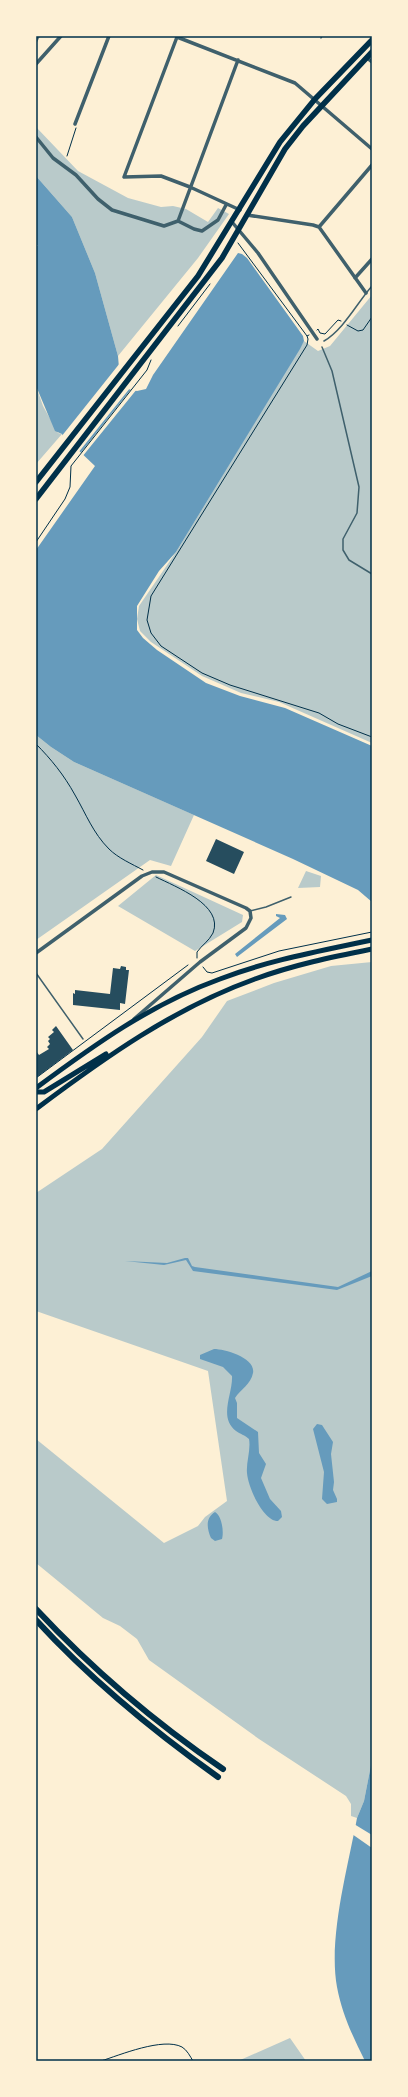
<svg xmlns="http://www.w3.org/2000/svg" width="408" height="2097" viewBox="0 0 408 2097" font-family="'Crimson Pro',serif">
<rect width="100%" height="100%" fill="#fdf0d5"/>
<path fill="#b9caca" d="M 36,127 L 78,171 L 128,198 L 161,207 L 173,206 L 186,209 L 208,222 L 218,208 L 229,214 L 198,258 L 118,356 L 95,273 L 72,217 L 36,176 Z
M 372,295 L 372,743 L 279,702 L 241,693 L 202,676 L 151,642 L 140,631 L 137,619 L 139,606 L 176,552 L 304,341 L 318,351 L 330,346 Z
M 36,386 L 43,406 L 58,433 L 62,434 L 36,464 Z
M 36,735 L 51,747 L 74,762 L 194,815 L 171,866 L 150,860 L 36,940 Z
M 306,871 L 321,876 L 320,887 L 298,888 Z
M 156,875 L 243,915 L 242,922 L 195,951 L 118,906 Z
M 372,962 L 372,1760 L 364,1801 L 357,1818 L 351,1816 L 351,1804 L 346,1796 L 259,1739 L 149,1660 L 137,1639 L 120,1626 L 103,1618 L 36,1563 L 36,1439 L 164,1543 L 198,1526 L 205,1517 L 227,1501 L 208,1371 L 36,1311 L 36,1193 L 102,1149 L 202,1037 L 227,1001 L 274,983 L 331,966 Z
M 290,2038 L 306,2061 L 238,2061 Z"/>
<path fill="#669bbc" d="M 36,176 L 72,217 L 95,273 L 118,356 L 120,380 L 128,389 L 137,391 L 146,389 L 153,375 L 238,253 L 242,254 L 247,258 L 303,336 L 304,341 L 300,349 L 176,552 L 159,571 L 137,606 L 137,630 L 143,638 L 157,650 L 206,683 L 240,696 L 285,708 L 372,746 L 372,902 L 358,890 L 293,859 L 74,762 L 51,747 L 36,735 L 36,550 L 95,466 L 76,448 L 66,442 L 62,434 L 55,431 L 36,386 L 36,247 L 38,245 L 36,245 Z
M 276,914 L 285,915 L 287,919 L 237,957 L 235,954 L 280,918 L 276,916 Z
M 185,1258 L 188,1258 L 192,1266 L 195,1267 L 338,1287 L 372,1271 L 372,1276 L 337,1290 L 193,1271 L 186,1260 L 164,1265 L 125,1261 L 167,1263 Z
M 214,1349 C 225,1349 256,1358 253,1373 C 251,1384 240,1390 235,1398 L 237,1403 L 237,1418 L 258,1432 L 259,1453 L 266,1464 L 261,1478 L 270,1499 L 281,1511 L 282,1517 L 278,1521 C 263,1521 248,1487 247,1473 C 246,1462 251,1450 249,1439 C 245,1435 240,1434 236,1431 C 218,1417 233,1394 232,1376 L 223,1367 L 200,1359 L 200,1355 Z
M 317,1424 L 322,1425 L 333,1442 L 331,1454 L 334,1482 L 333,1490 L 337,1499 L 337,1502 L 327,1504 L 322,1499 L 324,1472 L 313,1429 Z
M 215,1512 C 222,1516 224,1532 222,1539 L 215,1541 L 211,1538 C 207,1529 205,1518 215,1512 Z
M 372,1760 L 372,2061 L 365,2061 C 353,2037 342,2014 337,1987 C 328,1938 348,1867 357,1818 L 364,1801 Z"/>
<path fill="#fdf0d5" d="M 120,363 L 122,380 L 130,388 L 78,453 L 64,443 L 61,437 Z
M 132,388 L 137,389 L 82,457 L 79,455 Z
M 354,1824 L 372,1835 L 372,1848 L 352,1834 Z"/>
<path fill="#264d5e" d="M 216,839 L 244,852 L 234,874 L 206,861 Z
M 121,966 L 126,967 L 126,970 L 129,970 L 125,1004 L 120,1003 L 120,1010 L 73,1005 L 73,993 L 75,994 L 75,990 L 110,994 L 113,968 L 120,969 Z
M 56,1026 L 73,1050 L 37,1077 L 36,1051 L 39,1055 L 49,1049 L 47,1047 L 50,1044 L 48,1041 L 50,1039 L 48,1037 L 54,1032 L 52,1030 Z"/>
<g fill="none" stroke-linecap="round" stroke-linejoin="round">
<path stroke="#003049" stroke-width="1" d="M 67,156 L 76,128
M 238,243 L 307,336 L 309,335
M 347,325 L 358,331 L 363,330 L 372,317
M 178,326 L 210,284
M 317,330 L 318,329 L 320,333 L 325,334 L 338,320 L 341,321
M 307,336 L 308,339 L 307,345 L 151,596 L 147,620 L 151,633 L 161,646 L 202,673 L 230,685 L 319,713 L 338,724 L 372,737
M 36,542 L 65,499 L 70,487 L 71,466 L 147,370 L 151,360
M 36,744 C 51,759 64,775 75,795 C 86,814 93,833 109,849 C 118,858 132,864 143,870
M 156,877 C 176,887 224,905 213,933 C 209,941 202,945 197,952 L 197,958
M 203,967 L 207,972 L 212,973 L 279,951 L 372,932
M 36,1078 L 188,965
M 101,2061 C 120,2055 163,2037 182,2047 C 187,2050 190,2056 193,2061"/>
<path stroke="#3f606c" stroke-width="1.5" d="M 321,38 L 322,36
M 324,341 C 344,329 357,303 372,286
M 322,347 L 332,371 L 359,487 L 357,513 L 343,539 L 343,550 L 349,560 L 372,574
M 250,911 L 266,907 L 291,897
M 36,973 L 83,1039"/>
<path stroke="#3f606c" stroke-width="3.5" d="M 177,37 L 124,177 L 161,176 L 190,187 L 240,210
M 177,37 L 295,83 L 372,149
M 367,58 L 372,62
M 36,64 L 61,36
M 75,124 L 109,36
M 36,137 L 53,158 L 76,175 L 98,199 L 112,210 L 164,226 L 178,221 L 194,229 L 202,231 L 218,220 L 226,205
M 247,215 L 313,225 L 319,227 L 366,293
M 178,221 L 238,60
M 232,222 L 258,253 L 317,339
M 319,227 L 372,165
M 355,278 L 372,259
M 36,953 L 142,876 L 152,872 L 164,872 L 246,908 L 250,911 L 251,918 L 246,928 L 200,962 L 134,1019"/>
<path stroke="#003049" stroke-width="5" d="M 36,1088 C 94,1045 151,1004 220,979 C 269,960 321,951 372,940
M 36,1092 L 44,1092 L 106,1054
M 36,1109 C 104,1058 174,1008 255,979 C 293,965 332,957 372,949"/>
<path stroke="#003049" stroke-width="5.5" d="M 36,482 L 198,276 L 280,142 L 315,99 L 372,40
M 36,499 L 222,258 L 285,149 L 303,126 L 372,52"/>
<path stroke="#003049" stroke-width="6" d="M 36,1609 C 93,1670 154,1722 223,1769
M 36,1620 C 91,1680 152,1730 218,1777"/>
<path stroke="#657d81" stroke-width="2" d="M 36,42 L 39,36"/>
</g>
<rect width="408" height="2097" fill="none" stroke="#fdf0d5" stroke-width="74"/>
<rect x="37" y="37" width="334" height="2023" fill="none" stroke="#003049" stroke-width="1.5"/>
</svg>
